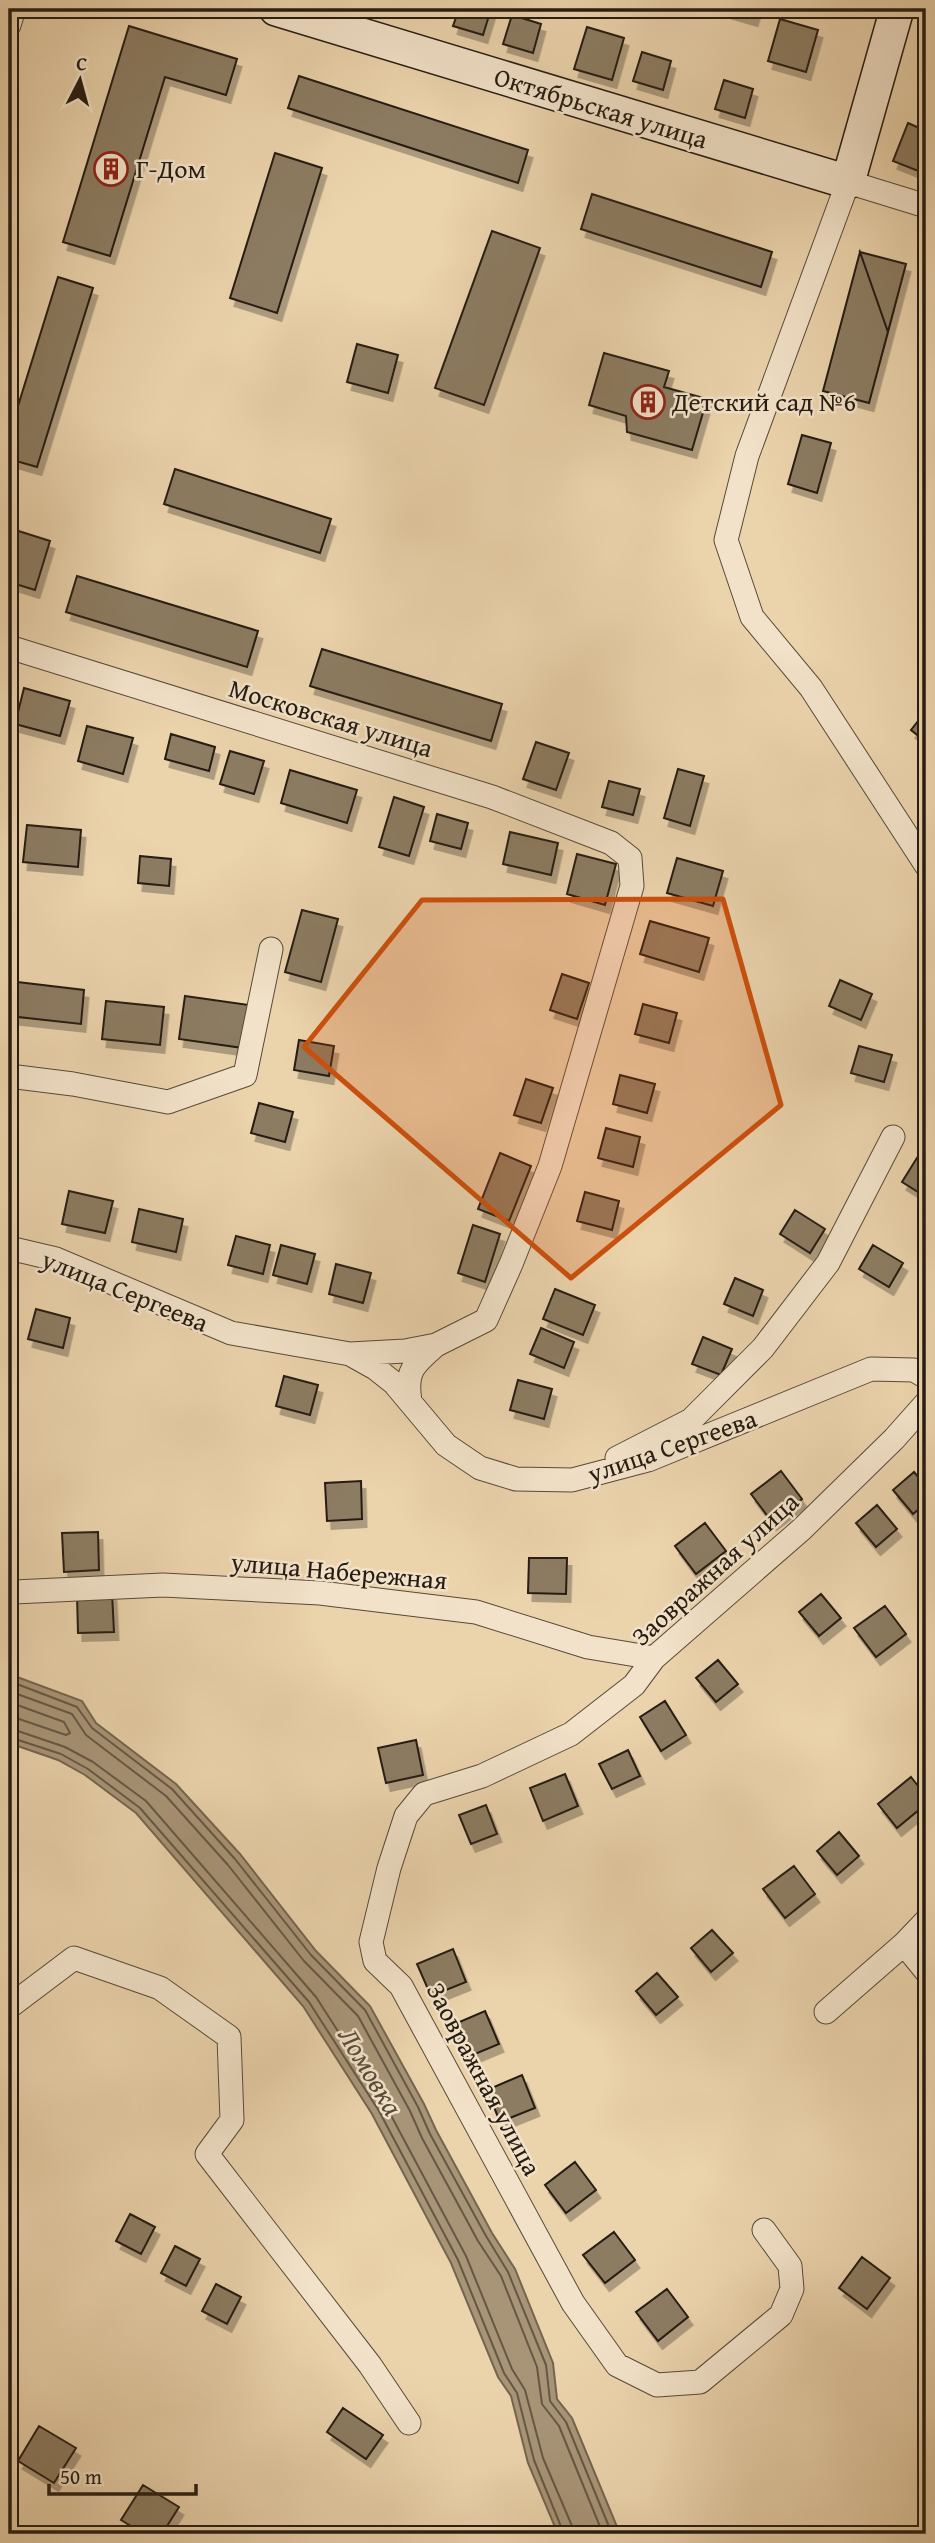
<svg xmlns="http://www.w3.org/2000/svg" width="935" height="2543" viewBox="0 0 935 2543" font-family="'Gentium Book Plus',serif">
<defs>
<filter id="shadow"><feDropShadow dx="4.5" dy="8" stdDeviation="0" flood-color="#0004"/></filter>
</defs>
<rect width="100%" height="100%" fill="#ebd3ac"/>
<filter id="stains"><feTurbulence type="fractalNoise" baseFrequency=".00286" numOctaves="4"/><feColorMatrix values="0 0 0 0 .2 0 0 0 0 .09 0 0 0 0 .02 0 0 0 .5 -.17"/></filter>
<radialGradient id="worn" r=".72"><stop offset=".6" stop-color="#630" stop-opacity="0"/><stop offset="1" stop-color="#630" stop-opacity=".3"/></radialGradient>
<path fill="#a89578" stroke="#74654f" stroke-width="2" d="M 9,1674 L 82,1701 L 96,1723 L 176,1784 L 240,1854 L 316,1951 L 370,2006 L 424,2104 L 436,2130 L 492,2233 L 515,2269 L 553,2363 L 557,2399 L 572,2418 L 620,2534 L 558,2534 L 528,2463 L 511,2396 L 498,2377 L 451,2263 L 372,2114 L 303,2006 L 136,1813 L 85,1775 L 58,1760 L 9,1743 Z"/>
<g fill="none" stroke-linecap="round" stroke-linejoin="round">
<path stroke="#665845" stroke-width="2" d="M 9,1681 L 77,1707 L 92,1728 L 172,1789 L 235,1859 L 311,1955 L 365,2010 L 418,2107 L 430,2134 L 486,2236 L 508,2272 L 546,2365 L 550,2401 L 566,2422 L 612,2534
M 9,1691 L 72,1714 L 86,1735 L 166,1796 L 228,1865 L 304,1961 L 358,2016 L 410,2111 L 422,2138 L 478,2241 L 501,2276 L 537,2367 L 542,2404 L 559,2426 L 603,2534
M 9,1702 L 64,1722 L 70,1733 L 66,1735 L 19,1719 L 9,1717
M 9,1728 L 65,1747 L 93,1762 L 146,1801 L 316,1997 L 386,2106 L 466,2256 L 512,2369 L 525,2390 L 543,2458 L 572,2526 L 573,2534
M 9,1737 L 61,1754 L 88,1769 L 140,1808 L 309,2002 L 379,2111 L 458,2260 L 504,2373 L 517,2393 L 534,2460 L 564,2534"/>
</g>
<path fill="#8c7b62" stroke="#251c12" stroke-width="2" filter="url(#shadow)" d="M 459,9 L 491,9 L 483,35 L 453,26 Z
M 722,9 L 756,9 L 753,18 Z
M 512,15 L 541,24 L 533,53 L 503,44 Z
M 780,19 L 818,30 L 806,72 L 768,61 Z
M 129,26 L 237,59 L 226,95 L 165,77 L 110,256 L 63,242 Z
M 587,27 L 624,38 L 612,80 L 574,69 Z
M 642,52 L 671,61 L 663,90 L 633,81 Z
M 299,76 L 528,150 L 518,183 L 288,108 Z
M 724,80 L 753,89 L 745,118 L 715,109 Z
M 908,123 L 926,131 L 926,174 L 893,161 Z
M 275,153 L 322,168 L 277,313 L 230,298 Z
M 592,194 L 772,252 L 761,287 L 581,229 Z
M 492,231 L 540,248 L 484,405 L 435,388 Z
M 860,252 L 906,264 L 869,403 L 823,391 Z
M 860,252 L 906,264 L 888,332 Z
M 860,252 L 888,332 L 869,403 L 823,391 Z
M 58,277 L 93,288 L 37,467 L 9,459 L 9,435 Z
M 357,344 L 398,355 L 388,393 L 347,382 Z
M 604,353 L 669,371 L 664,387 L 707,399 L 692,450 L 627,432 L 626,416 L 589,405 Z
M 802,435 L 831,443 L 817,493 L 788,484 Z
M 175,469 L 331,519 L 320,553 L 164,504 Z
M 9,528 L 50,541 L 35,590 L 9,582 Z
M 77,576 L 258,631 L 247,667 L 66,612 Z
M 322,649 L 502,704 L 491,741 L 310,686 Z
M 24,688 L 70,701 L 60,736 L 15,724 Z
M 926,711 L 926,742 L 911,730 Z
M 87,726 L 133,738 L 123,774 L 78,761 Z
M 171,734 L 215,747 L 209,771 L 165,759 Z
M 536,742 L 569,753 L 556,790 L 523,779 Z
M 230,751 L 264,761 L 254,794 L 220,784 Z
M 678,769 L 704,776 L 690,826 L 664,818 Z
M 290,770 L 357,790 L 347,823 L 281,803 Z
M 609,781 L 640,789 L 633,815 L 602,807 Z
M 394,797 L 424,807 L 409,856 L 379,847 Z
M 437,814 L 468,823 L 461,849 L 430,841 Z
M 27,825 L 81,830 L 78,867 L 23,862 Z
M 510,832 L 558,843 L 551,875 L 503,864 Z
M 577,854 L 616,864 L 605,905 L 567,894 Z
M 140,856 L 171,859 L 169,886 L 138,883 Z
M 677,858 L 723,871 L 713,906 L 667,893 Z
M 302,910 L 338,919 L 321,982 L 285,972 Z
M 650,921 L 709,938 L 699,972 L 640,954 Z
M 562,974 L 589,983 L 577,1019 L 550,1010 Z
M 840,980 L 872,994 L 861,1020 L 829,1006 Z
M 9,981 L 84,990 L 81,1024 L 9,1016 Z
M 185,996 L 249,1005 L 243,1048 L 179,1039 Z
M 106,1001 L 164,1007 L 160,1045 L 102,1039 Z
M 643,1004 L 677,1013 L 669,1043 L 635,1034 Z
M 299,1040 L 334,1046 L 329,1076 L 294,1070 Z
M 859,1046 L 892,1055 L 884,1082 L 851,1073 Z
M 620,1075 L 655,1084 L 647,1113 L 613,1104 Z
M 526,1079 L 553,1088 L 541,1123 L 514,1115 Z
M 259,1103 L 293,1112 L 285,1142 L 251,1133 Z
M 606,1128 L 640,1137 L 633,1167 L 598,1158 Z
M 925,1145 L 926,1146 L 926,1197 L 902,1182 Z
M 500,1153 L 531,1166 L 509,1221 L 478,1209 Z
M 69,1191 L 113,1201 L 105,1233 L 62,1224 Z
M 585,1192 L 619,1201 L 612,1230 L 577,1221 Z
M 139,1209 L 183,1219 L 176,1252 L 132,1242 Z
M 795,1210 L 825,1229 L 810,1253 L 780,1234 Z
M 473,1225 L 500,1234 L 485,1282 L 458,1273 Z
M 236,1236 L 270,1245 L 263,1274 L 228,1265 Z
M 281,1245 L 315,1254 L 307,1284 L 273,1275 Z
M 873,1245 L 903,1263 L 889,1287 L 859,1269 Z
M 336,1264 L 371,1273 L 363,1303 L 329,1294 Z
M 735,1278 L 763,1290 L 753,1316 L 724,1304 Z
M 555,1289 L 595,1305 L 583,1335 L 543,1319 Z
M 36,1309 L 70,1318 L 63,1348 L 28,1339 Z
M 541,1328 L 574,1342 L 564,1368 L 530,1354 Z
M 703,1337 L 732,1349 L 721,1375 L 692,1364 Z
M 284,1376 L 318,1385 L 310,1415 L 276,1406 Z
M 518,1380 L 552,1389 L 544,1419 L 510,1410 Z
M 781,1471 L 802,1499 L 772,1522 L 751,1494 Z
M 914,1472 L 926,1486 L 926,1503 L 913,1514 L 893,1490 Z
M 361,1481 L 362,1519 L 327,1521 L 325,1483 Z
M 877,1505 L 897,1529 L 876,1547 L 856,1523 Z
M 705,1523 L 726,1551 L 696,1574 L 675,1546 Z
M 98,1532 L 99,1570 L 64,1572 L 62,1533 Z
M 529,1558 L 567,1558 L 566,1594 L 528,1593 Z
M 112,1593 L 114,1632 L 78,1633 L 77,1595 Z
M 821,1594 L 841,1618 L 819,1636 L 799,1612 Z
M 885,1606 L 906,1634 L 876,1657 L 854,1628 Z
M 718,1660 L 738,1684 L 716,1702 L 696,1678 Z
M 665,1701 L 686,1735 L 661,1751 L 640,1717 Z
M 416,1740 L 423,1775 L 386,1783 L 378,1748 Z
M 628,1750 L 640,1776 L 612,1789 L 599,1764 Z
M 565,1774 L 578,1806 L 543,1821 L 530,1788 Z
M 911,1777 L 926,1796 L 926,1804 L 897,1828 L 878,1804 Z
M 486,1805 L 497,1834 L 471,1844 L 459,1815 Z
M 839,1832 L 859,1856 L 837,1875 L 817,1851 Z
M 794,1866 L 815,1894 L 785,1918 L 763,1889 Z
M 712,1930 L 733,1953 L 711,1972 L 691,1948 Z
M 453,1949 L 466,1982 L 431,1996 L 417,1964 Z
M 657,1973 L 678,1997 L 656,2015 L 636,1991 Z
M 485,2011 L 499,2044 L 463,2059 L 450,2026 Z
M 522,2075 L 535,2108 L 500,2122 L 487,2090 Z
M 575,2162 L 596,2190 L 566,2213 L 545,2185 Z
M 130,2214 L 155,2227 L 141,2254 L 116,2241 Z
M 614,2232 L 635,2260 L 605,2283 L 583,2255 Z
M 175,2246 L 200,2259 L 186,2286 L 161,2273 Z
M 862,2257 L 890,2278 L 867,2309 L 839,2288 Z
M 216,2284 L 241,2297 L 227,2324 L 202,2311 Z
M 667,2289 L 688,2317 L 658,2341 L 636,2312 Z
M 343,2408 L 383,2435 L 366,2459 L 327,2432 Z
M 39,2426 L 76,2448 L 54,2483 L 18,2461 Z
M 143,2485 L 179,2507 L 162,2534 L 144,2534 L 121,2520 Z"/>
<g fill="none" stroke-linecap="round" stroke-linejoin="round">
<g stroke="#564a38" stroke-width="25">
<path id="minor" d="M 9,25 L 14,9
M 926,206 L 848,182 L 747,456 L 726,540 L 752,617 L 811,688 L 926,865
M 9,647 L 492,797 L 611,843 L 630,858 L 632,886 L 550,1166 L 511,1264 L 486,1320 L 436,1345 L 405,1351 L 350,1354
M 9,1076 L 73,1084 L 168,1102 L 245,1075 L 271,949
M 9,1248 L 56,1259 L 231,1333 L 350,1354 L 375,1368 L 394,1383 L 446,1445 L 480,1468 L 516,1479 L 572,1480 L 648,1460 L 871,1369 L 914,1370 L 926,1377
M 410,1401 C 405,1371 414,1364 436,1345
M 617,1458 L 691,1420 L 763,1348 L 828,1263 L 893,1137
M 14,1592 L 163,1585 L 320,1593 L 476,1612 L 588,1647 L 654,1658
M 904,1944 L 926,1971
M 9,2007 L 74,1958 L 160,1988 L 229,2037 L 232,2120 L 207,2154 L 370,2365 L 409,2423
M 826,2012 L 904,1944 L 926,1921
M 764,2230 L 790,2266 L 792,2289 L 781,2315 L 700,2382 L 657,2385 L 617,2365 L 573,2303 L 401,1986 L 375,1961 L 371,1942 L 389,1868 L 406,1816 L 424,1794 L 482,1776 L 571,1734 L 634,1685 L 654,1658 L 802,1529 L 894,1439 L 926,1403"/>
</g>
<g stroke="#251c12" stroke-width="36">
<path id="secondary" d="M 276,9 L 848,182 L 897,9"/>
</g>
<use href="#minor" stroke="#f2e2c9" stroke-width="23"/>
<use href="#secondary" stroke="#f2e2c9" stroke-width="33"/>
</g>
<path fill="#cb500d" fill-opacity="0.2" stroke="#cb500d" stroke-width="5" stroke-linejoin="round" d="M 723,899 L 781,1105 L 571,1278 L 304,1047 L 422,900 Z"/>
<defs>
<g id="building-ring" transform="scale(1.75)"><circle r="9.5" fill="#f2e2c9" stroke="#8f2418" stroke-width="1.5"/><path d="M-4-6H4V6H1V3H-1V6H-4ZM-2.5-4.3h1.7v1.8h-1.7ZM.8-4.3h1.7v1.8H.8ZM-2.5-1h1.7V.8h-1.7ZM.8-1h1.7V.8H.8Z" fill="#8f2418"/></g>
</defs>
<g fill-rule="evenodd">
<use href="#building-ring" x="111" y="169"/>
<use href="#building-ring" x="648" y="402"/>
</g>
<g text-anchor="middle" stroke-width="5" stroke-linejoin="round" paint-order="stroke">
<g font-size="26" fill="#251c12" stroke="#f2e2c9">
<text transform="translate(601 108) rotate(17)" y="9">Октябрьская улица</text>
<text transform="translate(331 718) rotate(17)" y="9">Московская улица</text>
<text transform="translate(125 1291) rotate(22)" y="9">улица Сергеева</text>
<text transform="translate(672 1446) rotate(-19)" y="9">улица Сергеева</text>
<text transform="translate(715 1569) rotate(-42)" y="9">Заовражная улица</text>
<text transform="translate(339 1571) rotate(5)" y="9">улица Набережная</text>
<text transform="translate(484 2079) rotate(62)" y="9">Заовражная улица</text>
</g>
<g font-size="26" fill="#251c12" stroke="#f2e2c9" text-anchor="start">
<text x="136" y="178">Г-Дом</text>
<text x="672" y="411">Детский сад №6</text>
</g>
<g font-size="28" font-style="italic" fill="#594c3b" stroke="#f2e2c9">
<text transform="translate(371 2071) rotate(59)" y="10">Ломовка</text>
</g>
</g>
<rect width="935" height="2543" fill="none" stroke="#ebd3ac" stroke-width="35"/>
<rect x="10" y="10" width="914" height="2522" fill="none" stroke="#251c12" stroke-width="3.5"/>
<rect x="18" y="18" width="900" height="2508" fill="none" stroke="#251c12" stroke-width="2"/>
<g transform="translate(80 80) rotate(6)" stroke="#f2e2c9" stroke-width="5" paint-order="stroke">
<path d="M0-5L12 26L0 18L-12 26Z" fill="#251c12"/>
<text y="-10" font-size="19" font-weight="bold" text-anchor="middle" fill="#251c12">С</text>
</g>
<path d="M49 2484v10h147v-10" fill="none" stroke="#251c12" stroke-width="3.5"/>
<text x="60" y="2484" font-size="21" fill="#251c12" stroke="#f2e2c9" stroke-width="5" paint-order="stroke">50 m</text>
<rect width="100%" height="100%" filter="url(#stains)"/>
<rect width="100%" height="100%" fill="url(#worn)"/>
</svg>
